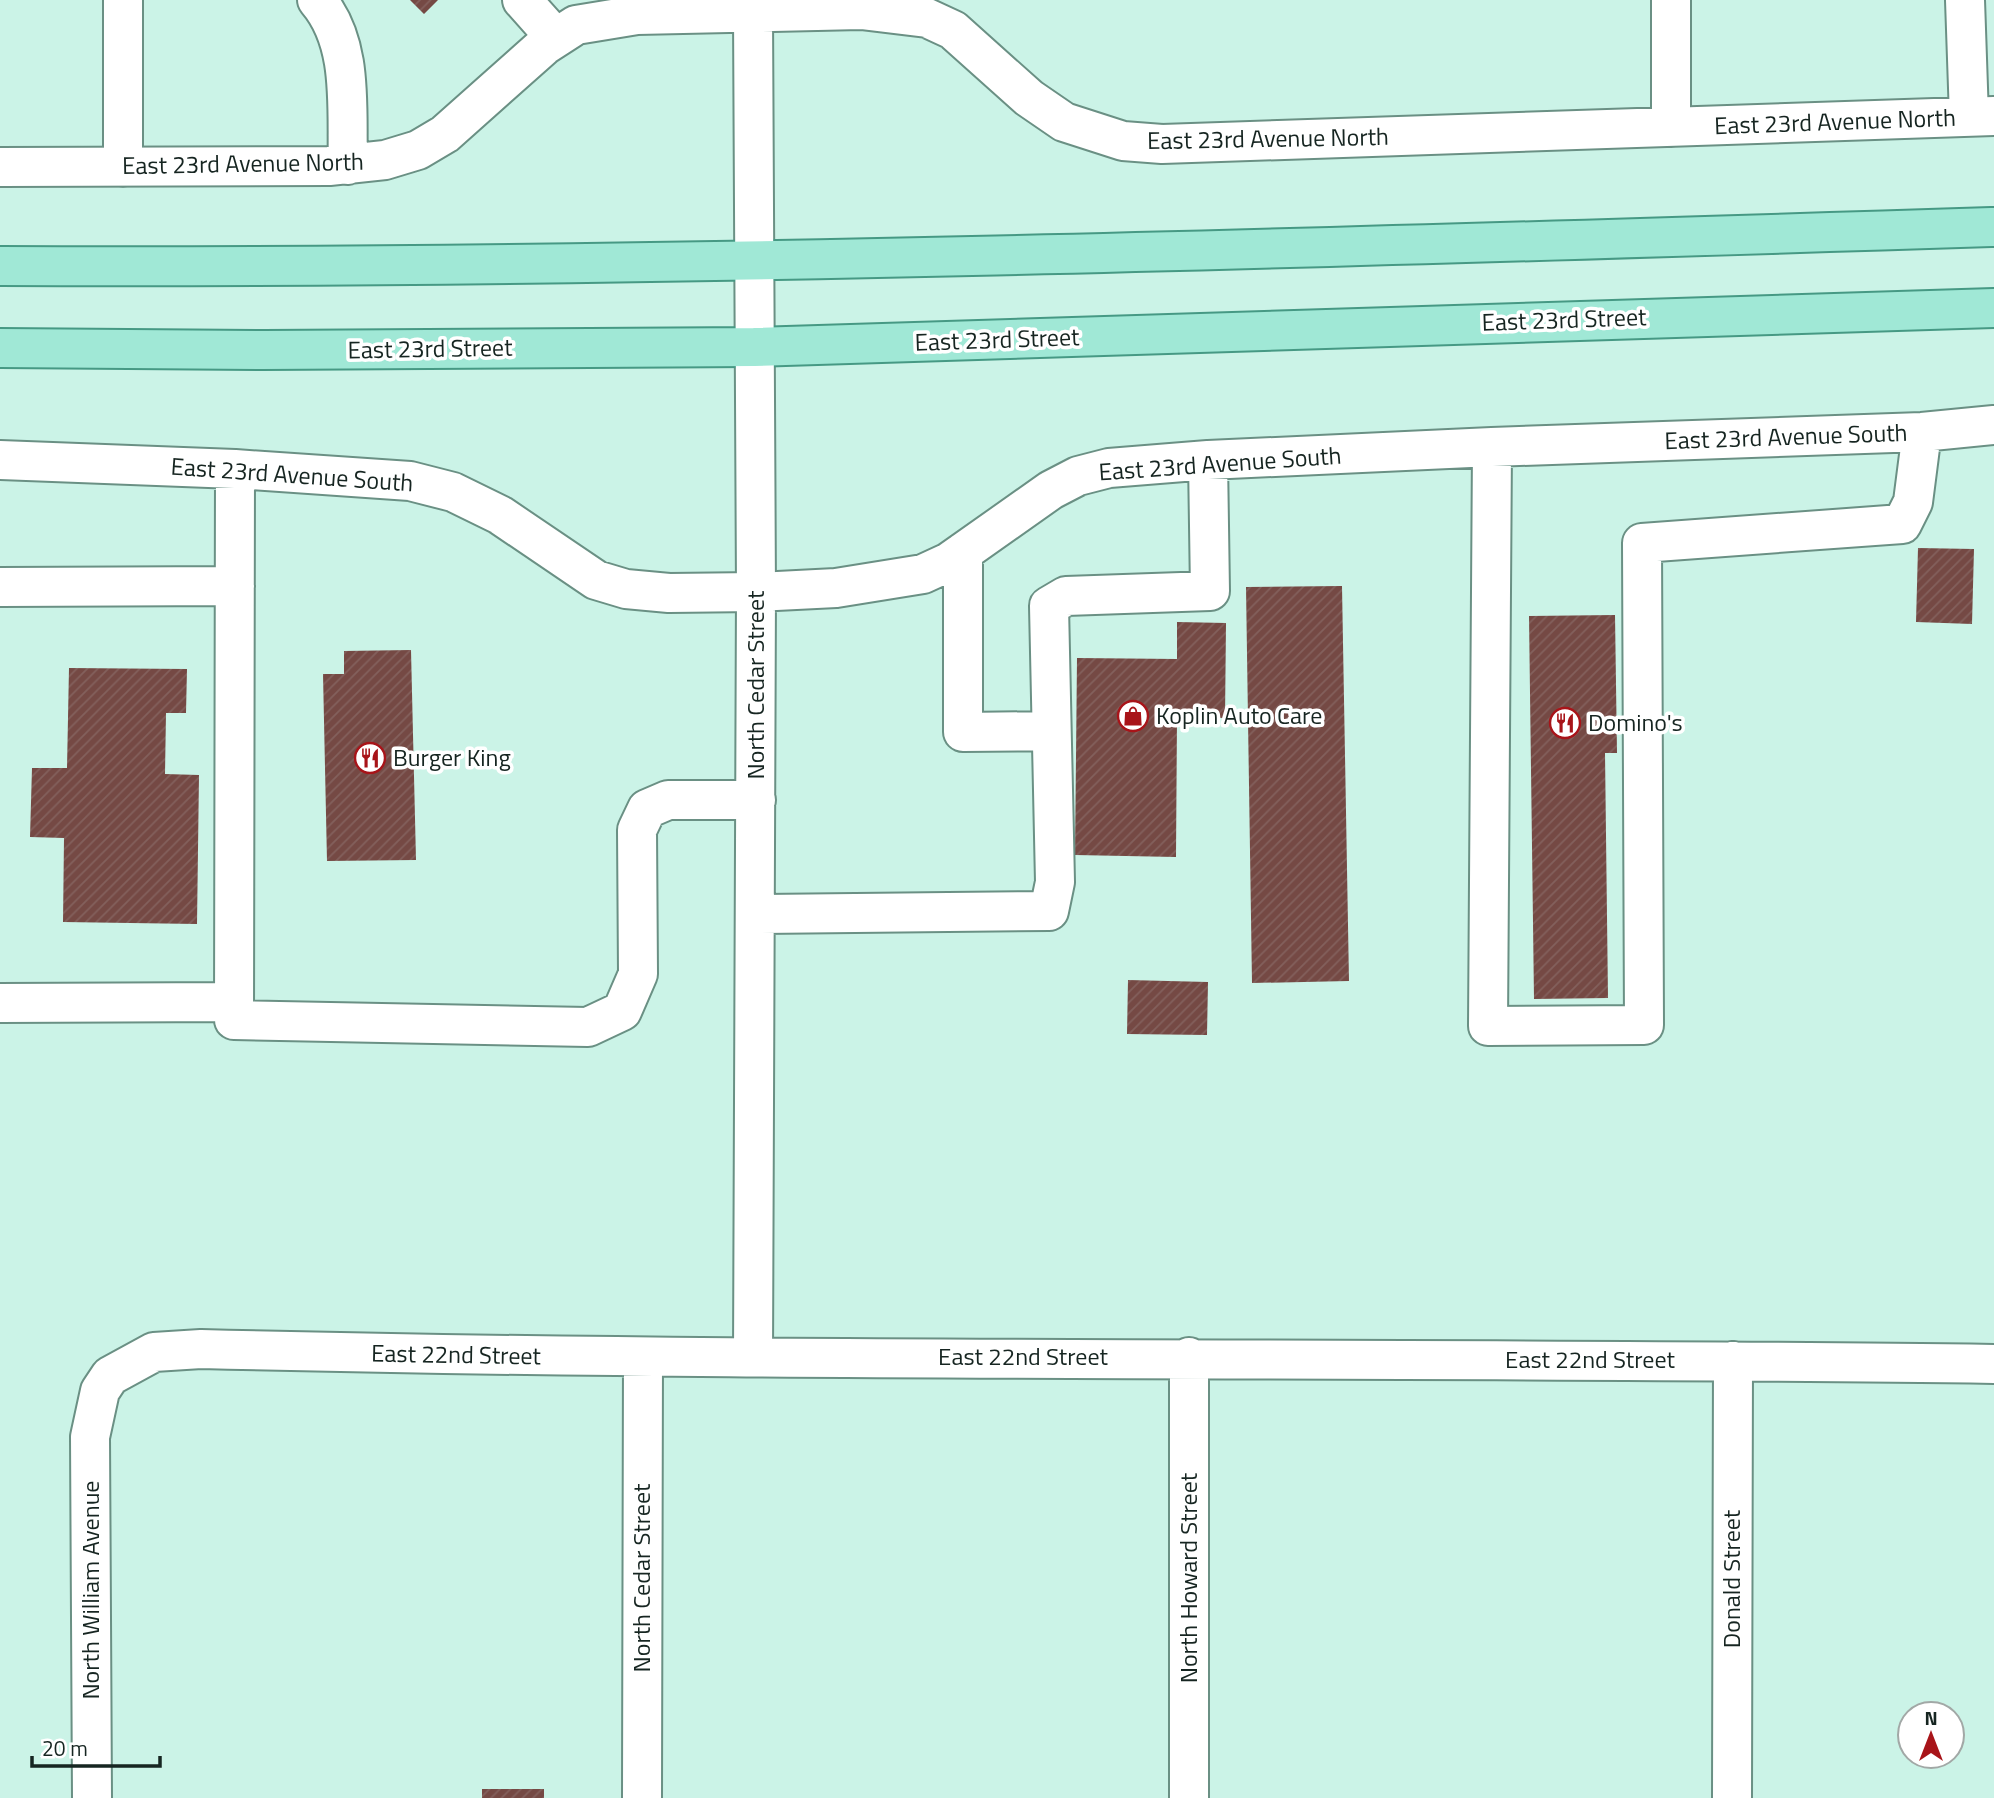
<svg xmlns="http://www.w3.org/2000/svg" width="1994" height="1798" viewBox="0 0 1994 1798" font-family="'Titillium Web',sans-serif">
<defs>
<pattern id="building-hatch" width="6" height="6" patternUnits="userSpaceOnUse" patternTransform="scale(1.75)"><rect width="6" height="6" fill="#754944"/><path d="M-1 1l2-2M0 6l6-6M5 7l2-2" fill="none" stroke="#83605c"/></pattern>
</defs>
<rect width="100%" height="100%" fill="#cbf3e7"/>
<path fill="url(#building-hatch)" d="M 410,0 L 438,0 L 424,14 Z
M 1918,548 L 1974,549 L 1972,624 L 1916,622 Z
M 1342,586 L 1349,981 L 1252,983 L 1246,587 Z
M 1615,615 L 1617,753 L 1605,753 L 1608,998 L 1534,999 L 1529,616 Z
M 1177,622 L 1226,623 L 1225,718 L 1177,717 L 1176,857 L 1075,855 L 1077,658 L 1177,659 Z
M 411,650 L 416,860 L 327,861 L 323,674 L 344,674 L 344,651 Z
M 69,668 L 187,669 L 186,713 L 166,713 L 165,774 L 199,775 L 197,924 L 63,922 L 64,838 L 30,837 L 32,768 L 67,768 Z
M 1128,980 L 1208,982 L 1207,1035 L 1127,1034 Z
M 482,1789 L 544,1789 L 544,1798 L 482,1798 Z"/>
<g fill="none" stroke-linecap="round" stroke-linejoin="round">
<g stroke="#6a9084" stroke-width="42">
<path id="minor" d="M 317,0 C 355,44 346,110 348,165
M 522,0 L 555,37
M 1671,0 L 1671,127
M 1965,0 L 1969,117
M 753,13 L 756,592 L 753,1357
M 0,167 L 329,166 L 385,160 L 418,150 L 445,134 L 545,45 L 576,25 L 637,15 L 861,10 L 927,18 L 953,30 L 1029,98 L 1064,122 L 1123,141 L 1162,144 L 1994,116
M 123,167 L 123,0
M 1492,447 L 1488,1026 L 1644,1025 L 1642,543 L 1902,524 L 1913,502 L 1922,432
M 0,460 L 235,469 L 410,481 L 453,492 L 500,515 L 596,580 L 626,589 L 669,593 L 756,592 L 836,588 L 923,574 L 949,562 L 1051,490 L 1078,476 L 1109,468 L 1208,460 L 1492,447 L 1922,432 L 1994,425
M 235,469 L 234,1020 L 588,1027 L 622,1011 L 638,974 L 637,830 L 647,809 L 668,800 L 756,800
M 963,552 L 963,732 L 1051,731
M 0,587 L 235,586
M 755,914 L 1049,911 L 1055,882 L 1049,606 L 1066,596 L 1210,591 L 1208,460
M 0,1003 L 234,1002
M 92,1798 L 90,1437 L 100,1391 L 110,1376 L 154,1352 L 201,1349 C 798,1364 1396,1356 1994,1364
M 642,1798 L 643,1357
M 1189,1798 L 1189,1357
M 1732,1798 L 1733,1361"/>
</g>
<g stroke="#469984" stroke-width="42">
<path id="major" d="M 0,266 C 665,269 1329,248 1994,227
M 0,348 L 264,350 L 754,347 L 1994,308"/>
</g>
<use href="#minor" stroke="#fff" stroke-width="38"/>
<use href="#major" stroke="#a0e8d6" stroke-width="38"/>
</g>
<defs>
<g id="shop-ring" transform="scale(1.575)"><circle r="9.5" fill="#fff" stroke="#a81419" stroke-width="1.5"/><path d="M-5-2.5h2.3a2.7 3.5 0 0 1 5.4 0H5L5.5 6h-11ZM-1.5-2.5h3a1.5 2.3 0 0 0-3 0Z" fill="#a81419"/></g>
<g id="restaurant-ring" transform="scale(1.575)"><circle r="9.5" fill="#fff" stroke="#a81419" stroke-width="1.5"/><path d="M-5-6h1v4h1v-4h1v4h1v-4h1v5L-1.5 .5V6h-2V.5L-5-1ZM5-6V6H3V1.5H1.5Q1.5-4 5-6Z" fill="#a81419"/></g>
</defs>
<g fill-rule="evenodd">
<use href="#shop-ring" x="1133" y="716"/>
<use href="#restaurant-ring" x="1565" y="723"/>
<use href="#restaurant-ring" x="370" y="758"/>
</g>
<g text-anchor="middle" stroke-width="7" stroke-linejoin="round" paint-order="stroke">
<g font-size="24" fill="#162521" stroke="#fff">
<text transform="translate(1835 122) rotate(-2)" y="8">East 23rd Avenue North</text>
<text transform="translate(1268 139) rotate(-1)" y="8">East 23rd Avenue North</text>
<text transform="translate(243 164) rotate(-1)" y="8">East 23rd Avenue North</text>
<text transform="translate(1564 320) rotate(-2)" y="8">East 23rd Street</text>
<text transform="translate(997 340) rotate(-2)" y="8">East 23rd Street</text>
<text transform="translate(430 349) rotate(-1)" y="8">East 23rd Street</text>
<text transform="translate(1786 437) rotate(-2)" y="8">East 23rd Avenue South</text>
<text transform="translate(1220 464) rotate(-4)" y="8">East 23rd Avenue South</text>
<text transform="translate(292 475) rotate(4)" y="8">East 23rd Avenue South</text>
<text transform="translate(756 685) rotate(-90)" y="8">North Cedar Street</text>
<text transform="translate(456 1355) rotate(1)" y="8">East 22nd Street</text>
<text x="1023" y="1365">East 22nd Street</text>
<text x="1590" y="1368">East 22nd Street</text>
<text transform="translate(642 1578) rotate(-90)" y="8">North Cedar Street</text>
<text transform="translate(1189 1578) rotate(-90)" y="8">North Howard Street</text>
<text transform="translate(1732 1579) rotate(-90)" y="8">Donald Street</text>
<text transform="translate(91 1590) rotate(-90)" y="8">North William Avenue</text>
</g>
<g font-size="24" fill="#162521" stroke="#fff" text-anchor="start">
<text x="1156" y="724">Koplin Auto Care</text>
<text x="1588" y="731">Domino's</text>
<text x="393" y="766">Burger King</text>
</g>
</g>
<g transform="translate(1931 1735)"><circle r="33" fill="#ffffff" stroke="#a2a8a6" stroke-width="2"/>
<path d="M0-5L12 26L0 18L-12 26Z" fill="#a81419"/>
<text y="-10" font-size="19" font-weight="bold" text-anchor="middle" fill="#162521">N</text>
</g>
<path d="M32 1756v10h128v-10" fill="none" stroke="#162521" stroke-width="3.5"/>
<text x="42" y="1756" font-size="21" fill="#162521" stroke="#ffffff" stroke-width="5" paint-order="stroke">20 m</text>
</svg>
